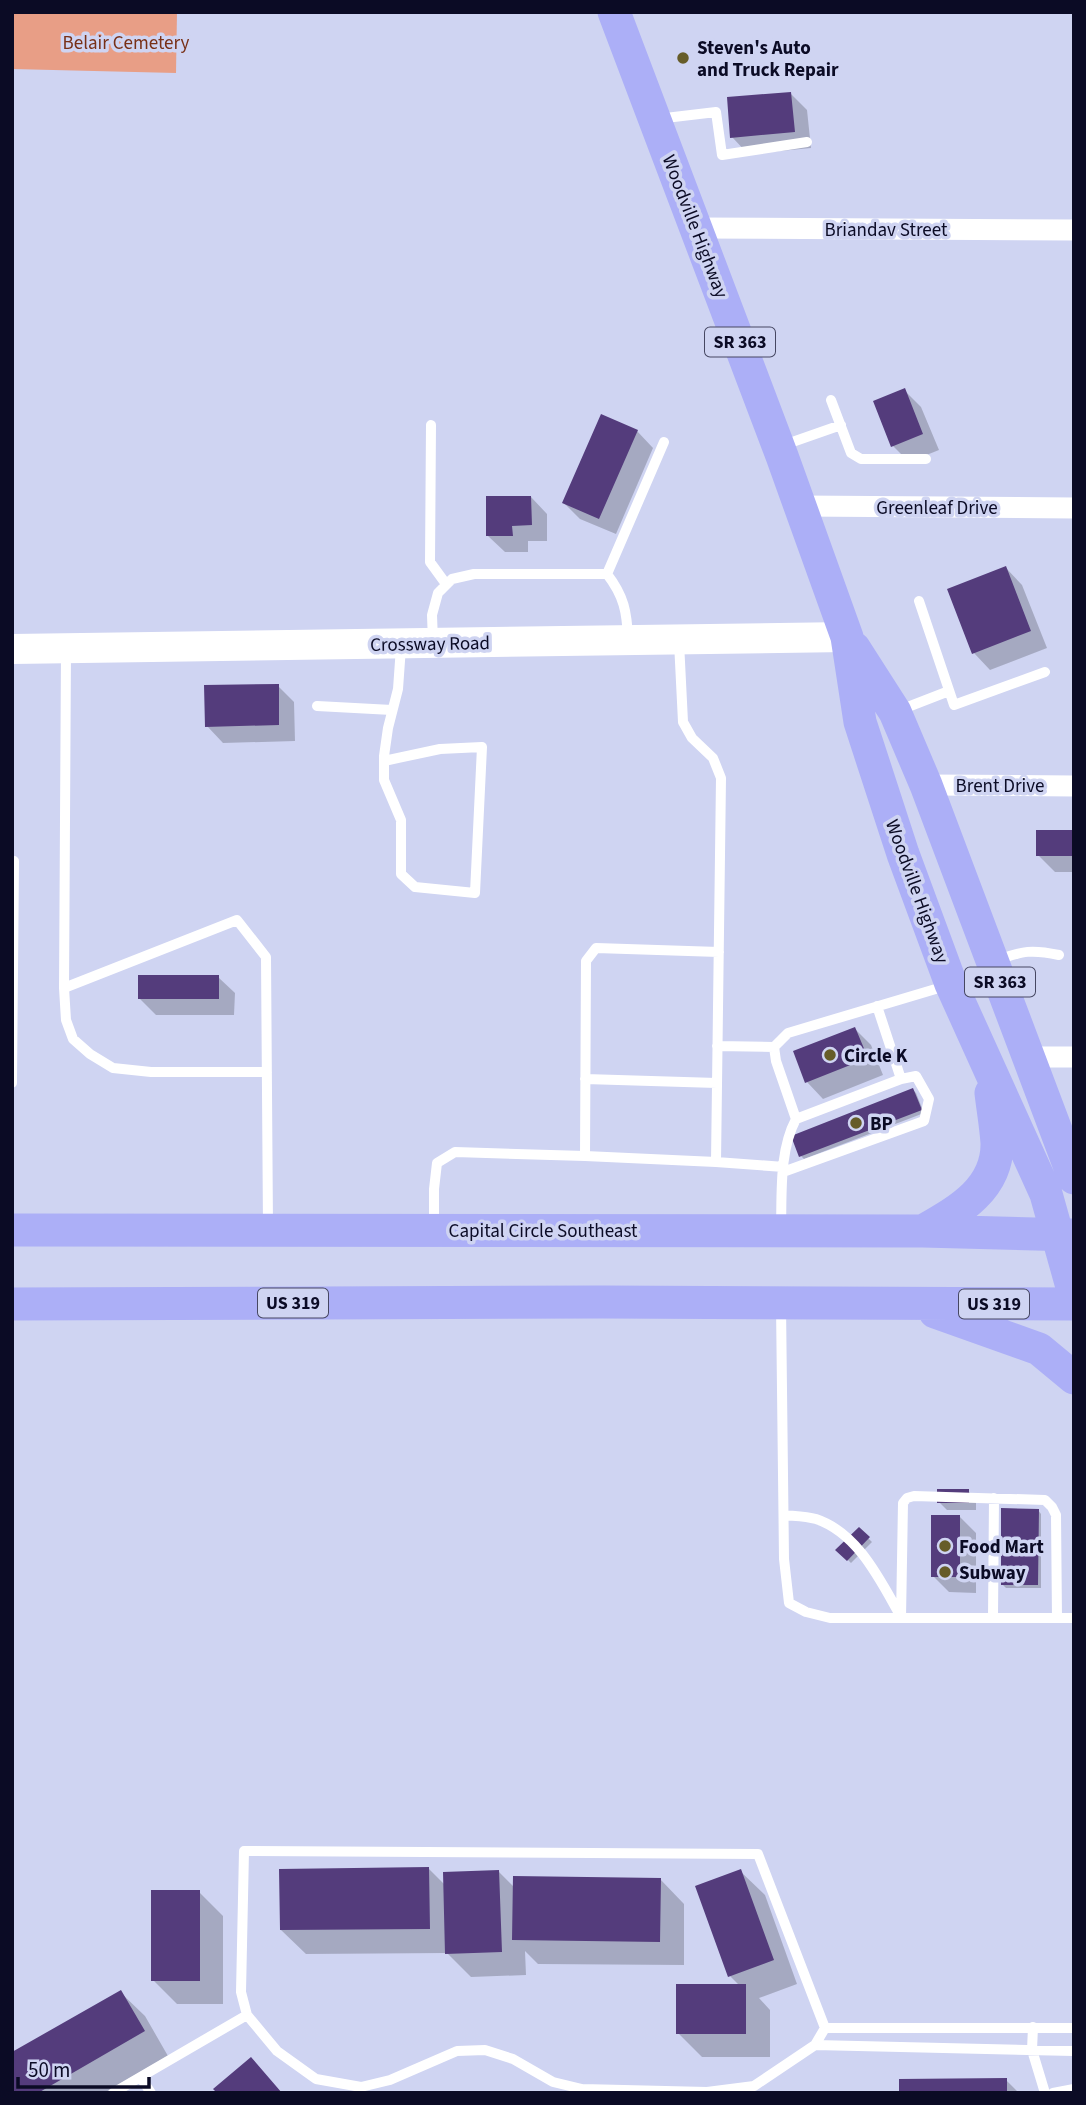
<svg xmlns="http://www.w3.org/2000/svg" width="1086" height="2105" viewBox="0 0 1086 2105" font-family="'Source Sans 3',sans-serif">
<rect width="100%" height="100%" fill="#cfd4f2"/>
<path fill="#e89e86" d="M 12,12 L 177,12 L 176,73 L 12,69 Z"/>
<path fill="#0003" d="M 791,94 L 807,110 L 811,148 L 748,154 L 732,137 Z
M 904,390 L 921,407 L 939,450 L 909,462 L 893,446 Z
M 637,431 L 653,448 L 616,534 L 580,519 L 564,503 Z
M 531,497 L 547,514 L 547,541 L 528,541 L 528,552 L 505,552 L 488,536 Z
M 1006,568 L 1022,585 L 1047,648 L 990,670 L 974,653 Z
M 278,686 L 294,702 L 295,741 L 223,743 L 207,726 Z
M 1074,831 L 1074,872 L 1055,872 L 1038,855 Z
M 218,977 L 235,993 L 234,1015 L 156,1015 L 139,998 Z
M 855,1029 L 871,1045 L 883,1075 L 823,1099 L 807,1082 Z
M 913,1090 L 916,1093 L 924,1113 L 804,1159 L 801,1156 Z
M 968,1491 L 976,1499 L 976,1510 L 947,1510 L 939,1502 Z
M 1038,1510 L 1041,1514 L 1041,1588 L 1006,1588 L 1002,1584 Z
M 959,1516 L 976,1533 L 976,1593 L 949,1592 L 933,1576 Z
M 859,1529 L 872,1542 L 851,1563 L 838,1550 Z
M 429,1869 L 445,1885 L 499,1872 L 514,1887 L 660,1879 L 684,1904 L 684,1965 L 538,1964 L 525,1951 L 526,1975 L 471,1977 L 447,1953 L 306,1954 L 281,1930 Z
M 740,1871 L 765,1895 L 797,1984 L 759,1998 L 770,2010 L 770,2057 L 702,2057 L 678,2033 L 739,1985 L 730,1976 Z
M 199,1892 L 223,1916 L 223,2004 L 177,2004 L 153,1980 Z
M 120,1992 L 145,2016 L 168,2056 L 104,2093 L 14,2093 Z
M 1006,2080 L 1019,2093 L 901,2093 Z"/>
<path fill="#543c7c" d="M 791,92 L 795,132 L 730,138 L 727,97 Z
M 905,388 L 923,434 L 891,447 L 873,401 Z
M 601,414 L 638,430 L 599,519 L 562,503 Z
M 486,496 L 531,496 L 532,525 L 512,526 L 513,536 L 486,536 Z
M 1006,566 L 1031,631 L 972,654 L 947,589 Z
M 279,684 L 279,725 L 205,727 L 204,685 Z
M 1036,830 L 1074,830 L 1074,856 L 1036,856 Z
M 138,975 L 219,975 L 219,999 L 138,999 Z
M 855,1027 L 868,1058 L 805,1083 L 793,1051 Z
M 913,1088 L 922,1110 L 799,1157 L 791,1136 Z
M 937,1489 L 969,1489 L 969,1503 L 937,1503 Z
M 1001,1508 L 1039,1509 L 1038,1585 L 1001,1585 Z
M 931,1515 L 960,1515 L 960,1577 L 931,1577 Z
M 859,1527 L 870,1537 L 847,1561 L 835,1550 Z
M 429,1867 L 430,1929 L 280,1930 L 279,1869 Z
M 741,1869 L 774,1960 L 728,1977 L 695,1886 Z
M 499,1870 L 502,1952 L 445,1954 L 443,1872 Z
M 513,1876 L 661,1878 L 660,1942 L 512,1940 Z
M 151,1890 L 200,1890 L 200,1981 L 151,1981 Z
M 676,1984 L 746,1984 L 746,2034 L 676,2034 Z
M 121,1990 L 145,2031 L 38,2093 L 12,2093 L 12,2052 Z
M 251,2057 L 282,2093 L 217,2093 L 213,2089 Z
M 1007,2078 L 1007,2093 L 899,2093 L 899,2079 Z"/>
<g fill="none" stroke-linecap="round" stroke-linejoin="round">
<path stroke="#fff" stroke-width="10" d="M 657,119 L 716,112 L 722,155 L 807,142
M 831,400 L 851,453 L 861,459 L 926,459
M 431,425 L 430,562 L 446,584
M 781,446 L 841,425
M 607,574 L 664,442
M 607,574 C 624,596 627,612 628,639
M 919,601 L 954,705 L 1045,672
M 433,642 L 432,615 L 438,593 L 452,579 L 474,574 L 607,574
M 679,642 L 683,722 L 692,738 L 713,758 L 721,778 L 716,1162 L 784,1167
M 317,706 L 392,710
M 900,710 L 949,691
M 384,761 L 440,749 L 482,747 L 475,893 L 415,887 L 401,874 L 401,820 L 384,780 L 384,756 L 388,728 L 398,689 L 401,647
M 12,861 L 14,861 L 12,1083
M 997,960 C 1024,951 1031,949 1059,955
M 64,988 L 66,651
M 877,1006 L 901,1079
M 717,1046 L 774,1047
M 267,1072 L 151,1072 L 113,1068 L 90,1054 L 73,1039 L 66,1020 L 64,988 L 237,920 L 266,957 L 268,1227
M 585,1079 L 717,1083
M 796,1119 L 776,1061 L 774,1047 L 788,1033 L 949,985
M 716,1162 L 585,1156 L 586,961 L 596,948 L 719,952
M 434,1227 L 434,1189 L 437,1163 L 455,1152 L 585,1156
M 781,1228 C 782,1193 779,1151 796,1119 L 901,1079 L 916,1076 L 929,1099 L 924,1121 L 783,1172
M 781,1305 L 784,1559 L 789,1603 L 806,1612 L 830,1618 L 1074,1618
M 784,1515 C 794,1516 806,1516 816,1519 C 858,1533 880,1580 900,1615
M 901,1618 L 903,1503 L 907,1498 L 914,1496 L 1045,1500 L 1052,1507 L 1056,1515 L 1057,1618
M 993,1618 L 994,1498
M 244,1851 L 758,1854 L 825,2028 L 815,2045 L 754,2086 L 707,2092 L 582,2089 L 553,2082 L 513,2059 L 485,2050 L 457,2051 L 390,2080 L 361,2087 L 316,2079 L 277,2051 L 247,2015 L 241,1992 Z
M 1033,2027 L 1032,2050 L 1045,2093
M 825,2028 L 1074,2028
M 815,2045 L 1074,2051
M 141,2078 L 151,2093
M 113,2093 L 247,2015
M 1053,2093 L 1074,2089"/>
<path stroke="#fff" stroke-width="21" d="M 697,228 L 1074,230
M 800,506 L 1074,508
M 926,785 L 1074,786
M 1030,1057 L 1074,1057"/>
<path stroke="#fff" stroke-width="30" d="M 12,649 L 847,637"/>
<path stroke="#acaff7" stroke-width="33" d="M 614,12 L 782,456 L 847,637 L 860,722 L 903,854 L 951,984 L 1046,1194 L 1074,1294
M 854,648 L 895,712 L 926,785 L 1074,1178
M 12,1230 L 923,1231 L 1074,1235
M 923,1231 C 958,1211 998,1189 997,1143 C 996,1127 993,1110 991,1093
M 12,1304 L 602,1302 L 1074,1304
M 935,1312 L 1039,1349 L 1074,1378"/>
</g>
<g fill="#665c29" stroke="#cfd4f2" stroke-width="2.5">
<circle cx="683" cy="58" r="7"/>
<circle cx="830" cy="1055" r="7"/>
<circle cx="856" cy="1123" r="7"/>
<circle cx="945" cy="1546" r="7"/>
<circle cx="945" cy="1572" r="7"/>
</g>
<g text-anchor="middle" stroke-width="7" stroke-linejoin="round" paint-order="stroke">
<g fill="#cfd4f2" stroke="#464762" stroke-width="2">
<rect x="705" y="327.5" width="70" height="29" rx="5"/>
<rect x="965" y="967.5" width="70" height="29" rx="5"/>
<rect x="258" y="1288.5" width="70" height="29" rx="5"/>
<rect x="959" y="1289.5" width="70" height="29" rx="5"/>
</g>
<g font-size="18" font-weight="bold" fill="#0b0b25">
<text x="740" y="348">SR 363</text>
<text x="1000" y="988">SR 363</text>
<text x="293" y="1309">US 319</text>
<text x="994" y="1310">US 319</text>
</g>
<g font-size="19" fill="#783017" stroke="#cfd4f2">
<text x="126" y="49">Belair Cemetery</text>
</g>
<g font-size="19" font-weight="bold" fill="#0b0b25" stroke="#cfd4f2" text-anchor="start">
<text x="697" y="54">Steven's Auto<tspan x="697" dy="22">and Truck Repair</tspan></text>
<text x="844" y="1062">Circle K</text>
<text x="870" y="1130">BP</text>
<text x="959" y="1553">Food Mart</text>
<text x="959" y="1579">Subway</text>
</g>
<g font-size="19" fill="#0b0b25" stroke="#cfd4f2">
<text transform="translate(696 226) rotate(69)" y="7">Woodville Highway</text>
<text x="886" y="236">Briandav Street</text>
<text x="937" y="514">Greenleaf Drive</text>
<text transform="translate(430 643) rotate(-1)" y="7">Crossway Road</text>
<text x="1000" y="792">Brent Drive</text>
<text transform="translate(918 891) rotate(70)" y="7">Woodville Highway</text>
<text x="543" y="1237">Capital Circle Southeast</text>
</g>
</g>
<rect width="1086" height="2105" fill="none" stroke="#0b0b25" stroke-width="28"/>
<path d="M18 2077v10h131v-10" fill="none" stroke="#0b0b25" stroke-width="3.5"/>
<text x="28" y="2077" font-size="21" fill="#0b0b25" stroke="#cfd4f2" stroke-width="5" paint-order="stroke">50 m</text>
</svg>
